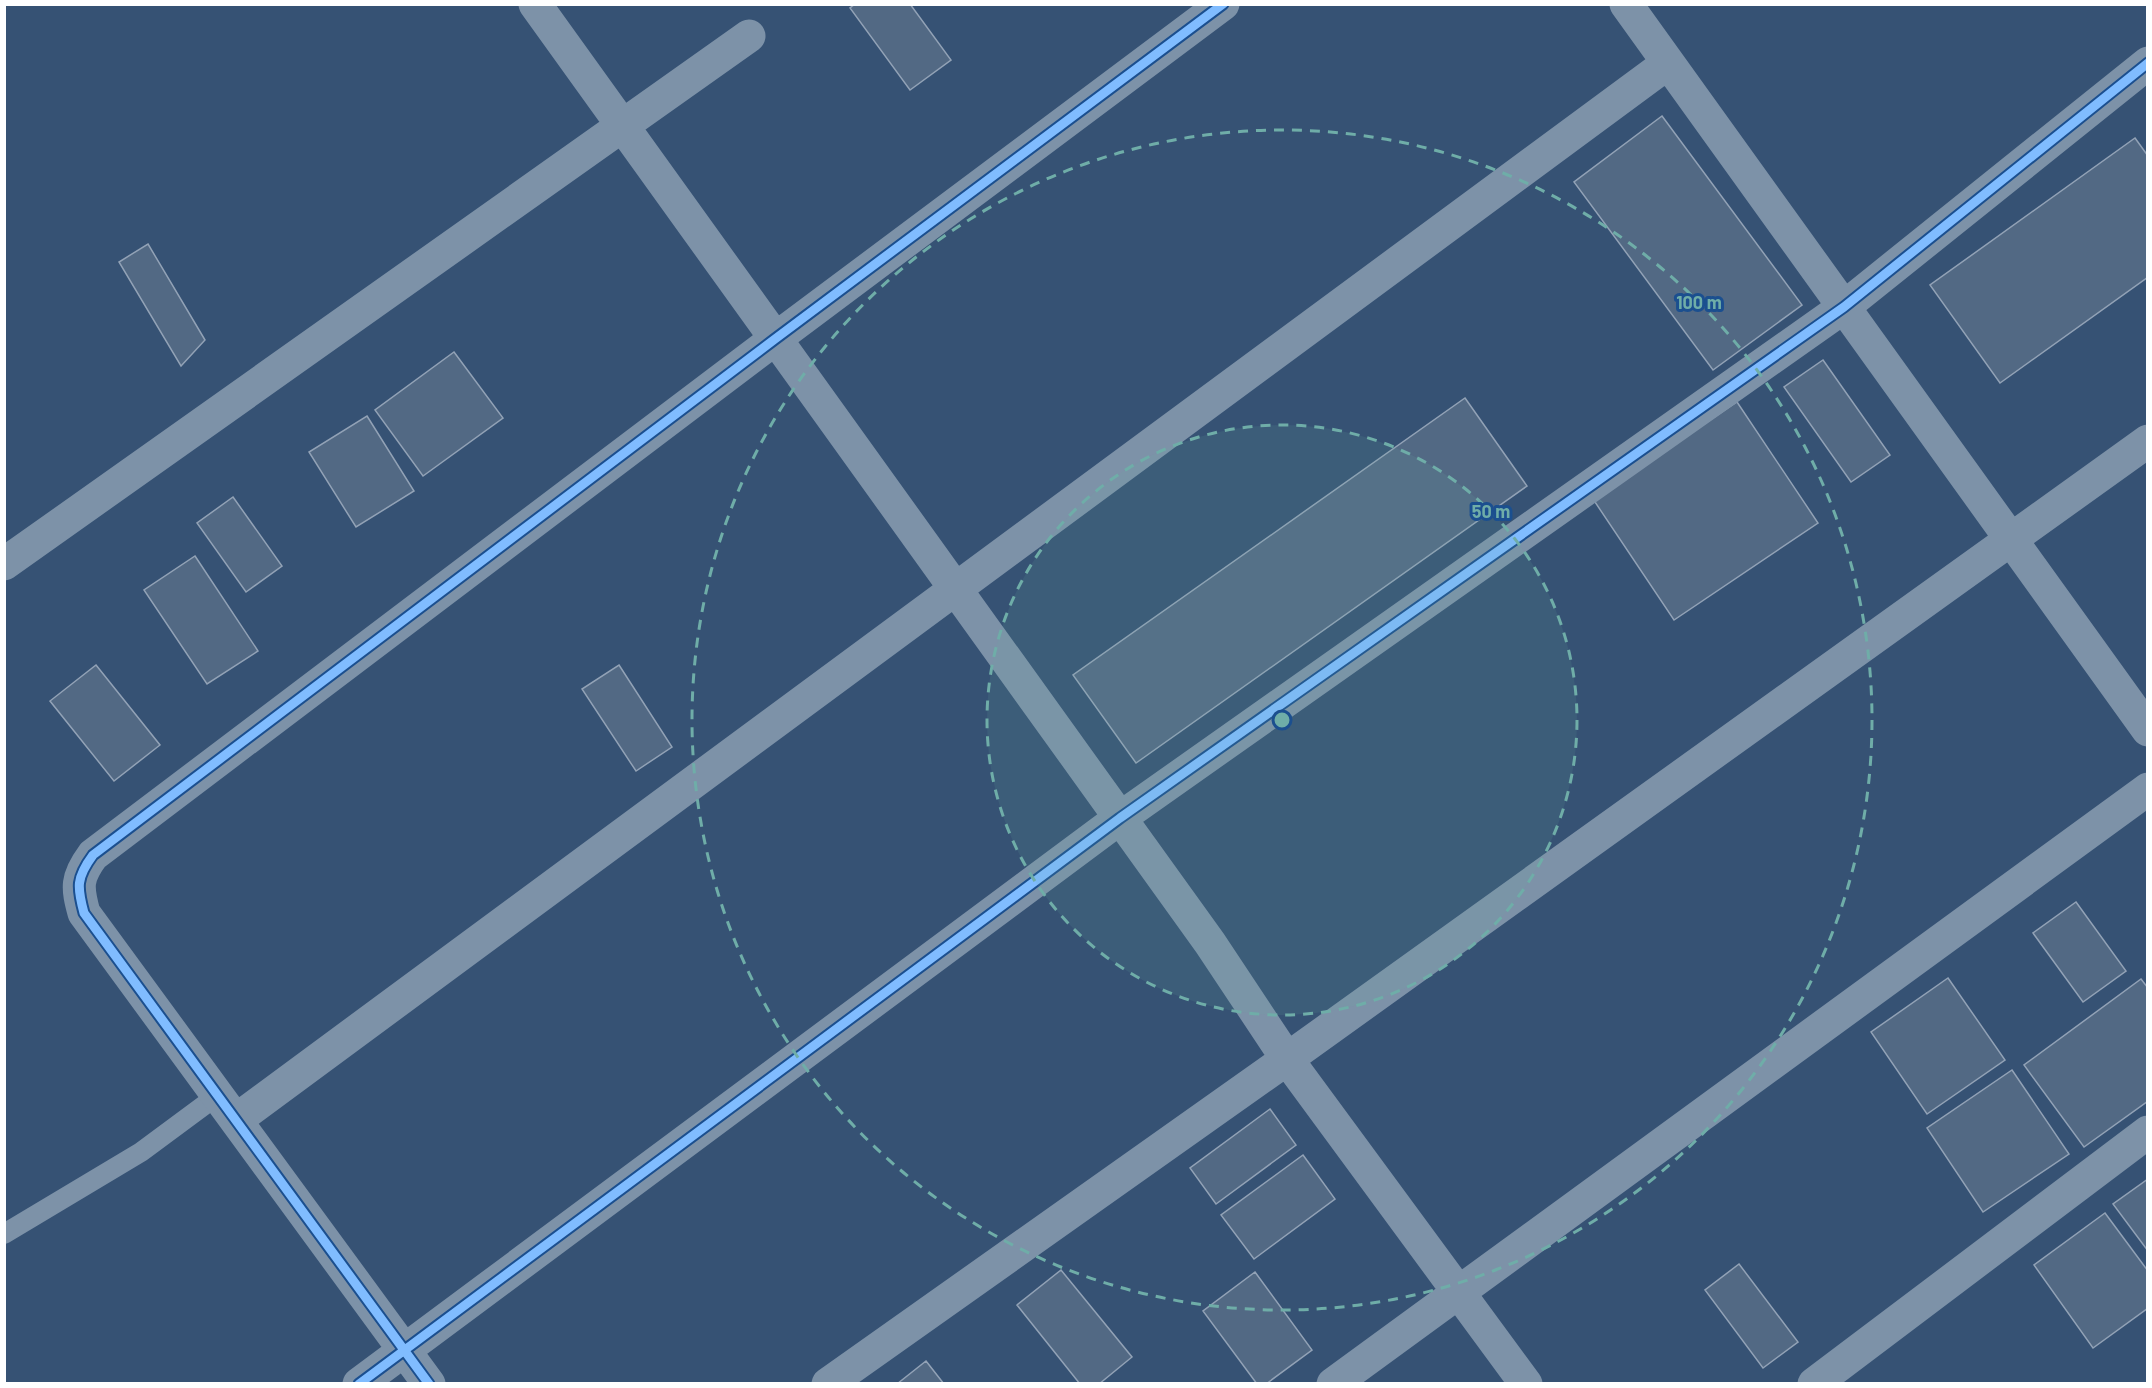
<svg xmlns="http://www.w3.org/2000/svg" width="2152" height="1388" viewBox="0 0 2152 1388" font-family="Barlow,sans-serif">
<rect width="100%" height="100%" fill="#365274"/>
<path fill="#526984" stroke="#92a2b6" stroke-width="1.5" d="M 855,4 L 910,4 L 951,60 L 910,90 L 850,8 Z
M 1662,116 L 1802,305 L 1713,370 L 1574,182 Z
M 2135,138 L 2148,156 L 2148,277 L 2000,383 L 1930,285 Z
M 148,244 L 205,340 L 181,366 L 119,262 Z
M 454,352 L 503,418 L 423,476 L 375,410 Z
M 1823,360 L 1890,455 L 1851,482 L 1784,387 Z
M 1465,398 L 1527,486 L 1136,763 L 1073,675 Z
M 1737,402 L 1818,523 L 1674,620 L 1593,499 Z
M 367,416 L 414,491 L 356,527 L 309,452 Z
M 233,497 L 282,566 L 246,592 L 197,523 Z
M 195,556 L 258,651 L 207,684 L 144,590 Z
M 96,665 L 160,745 L 114,781 L 50,701 Z
M 619,665 L 672,747 L 636,771 L 582,689 Z
M 2076,902 L 2126,971 L 2083,1002 L 2033,933 Z
M 1948,978 L 2005,1060 L 1927,1114 L 1871,1032 Z
M 2141,979 L 2148,988 L 2148,1101 L 2084,1147 L 2024,1065 Z
M 2012,1070 L 2069,1154 L 1983,1212 L 1927,1128 Z
M 1270,1109 L 1296,1145 L 1216,1204 L 1190,1168 Z
M 1303,1155 L 1335,1199 L 1254,1259 L 1221,1215 Z
M 2148,1179 L 2148,1251 L 2113,1204 Z
M 2105,1213 L 2148,1271 L 2148,1308 L 2093,1348 L 2034,1265 Z
M 1739,1264 L 1798,1342 L 1763,1368 L 1705,1290 Z
M 1061,1270 L 1132,1357 L 1099,1384 L 1080,1384 L 1017,1305 Z
M 1255,1272 L 1312,1350 L 1266,1384 L 1257,1384 L 1203,1311 Z
M 926,1361 L 944,1384 L 897,1384 Z"/>
<g fill="none" stroke-linecap="round" stroke-linejoin="round">
<path stroke="#7d92a8" stroke-width="20" d="M 4,1234 L 141,1152 L 218,1095"/>
<path stroke="#7d92a8" stroke-width="33" d="M 535,4 L 1210,943 L 1287,1059 L 1526,1384
M 1626,4 L 2148,730
M 4,564 L 749,36
M 236,1120 L 1668,63
M 359,1384 L 1120,818 L 1844,307 L 2148,63
M 429,1384 L 84,913 C 77,887 76,878 93,855 L 775,339 L 1223,4
M 828,1384 L 1287,1059 L 2148,441
M 1333,1384 L 2148,789
M 1814,1384 L 2148,1132"/>
<g stroke="#1b4f8f" stroke-width="13">
<path id="cycleway" d="M 359,1384 L 1120,818 L 1844,307 L 2148,63
M 429,1384 L 84,913 C 77,887 76,878 93,855 L 775,339 L 1223,4"/>
</g>
<use href="#cycleway" stroke="#80bcff" stroke-width="9"/>
</g>
<circle cx="1282" cy="720" r="295" fill="#6fada8" fill-opacity=".12"/>
<g fill="none" stroke="#6fada8" stroke-width="3" stroke-dasharray="10 8">
<circle cx="1282" cy="720" r="295"/>
<circle cx="1282" cy="720" r="590"/>
</g>
<circle cx="1282" cy="720" r="9" fill="#6fada8" stroke="#1b4f8f" stroke-width="3"/>
<g font-size="18" text-anchor="middle" font-weight="bold" fill="#6fada8" stroke="#1b4f8f" stroke-width="6" stroke-linejoin="round" paint-order="stroke">
<text x="1699" y="309">100 m</text>
<text x="1491" y="518">50 m</text>
</g>
<rect width="2152" height="1388" fill="none" stroke="#ffffff" stroke-width="12"/>
</svg>
